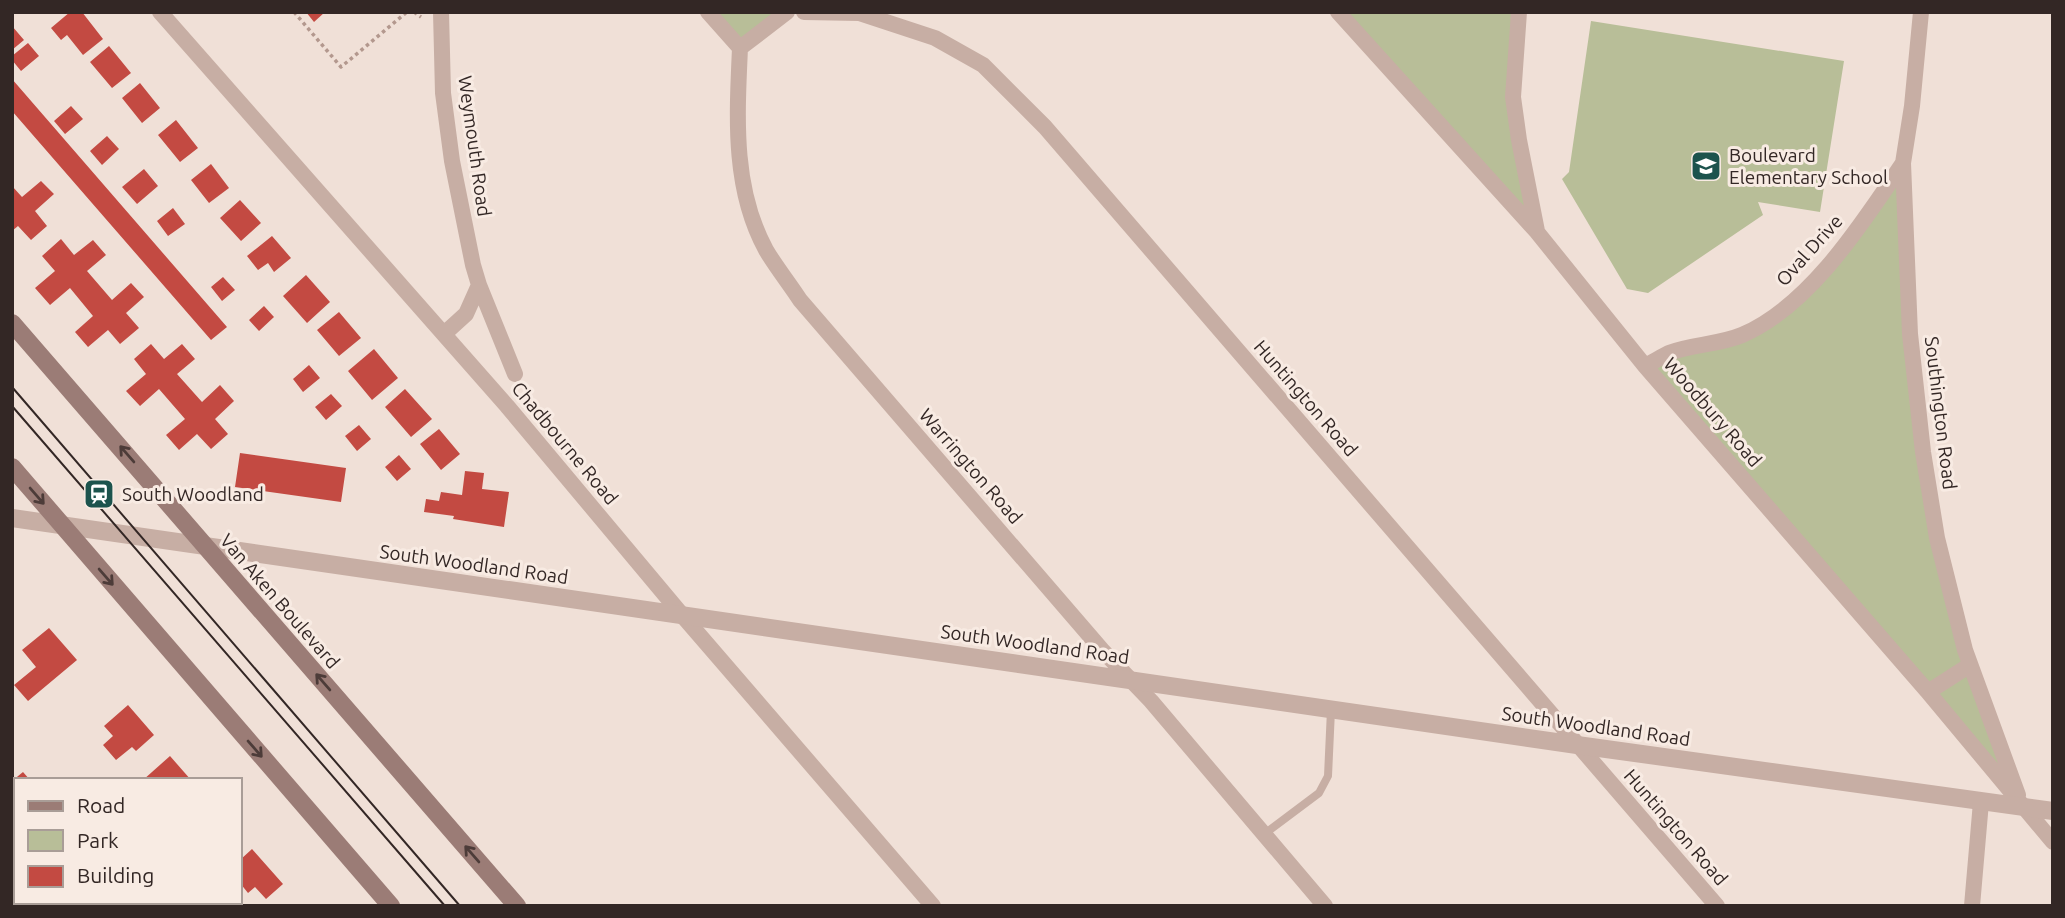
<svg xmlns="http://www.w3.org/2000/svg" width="2065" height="918" viewBox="0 0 2065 918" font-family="Ubuntu,sans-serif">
<rect width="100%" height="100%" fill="#f0e0d7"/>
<path fill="#b8be98" d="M 708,12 L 787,12 L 740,48 Z
M 1338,12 L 1519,12 L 1514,63 L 1537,232 Z
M 1591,21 L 1844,61 L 1820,212 L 1758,202 L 1763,215 L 1648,293 L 1627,289 L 1562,179 L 1569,172 Z
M 1903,163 L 1910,334 L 1937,538 L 2023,807 L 1645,366 L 1708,346 L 1786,306 Z"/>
<path fill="#c34a42" d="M 70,12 L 82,12 L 103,39 L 83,55 L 67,35 L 61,40 L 51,28 Z
M 306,12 L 325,12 L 314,22 Z
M 12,26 L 24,40 L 12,50 Z
M 28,43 L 39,56 L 21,71 L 12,60 L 12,56 Z
M 109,46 L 131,73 L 112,88 L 90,62 Z
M 12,79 L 227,327 L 211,340 L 12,111 Z
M 140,83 L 160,108 L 142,123 L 122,98 Z
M 71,106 L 83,119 L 65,134 L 54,121 Z
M 176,120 L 198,148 L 180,162 L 158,135 Z
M 107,136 L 119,149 L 102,165 L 90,151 Z
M 211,164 L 229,188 L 209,203 L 191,180 Z
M 144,169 L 158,186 L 137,204 L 122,187 Z
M 41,181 L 54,194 L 35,211 L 47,226 L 31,240 L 18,226 L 12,231 L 12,186 L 22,197 Z
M 240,200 L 261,223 L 241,241 L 220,218 Z
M 173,208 L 185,224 L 168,236 L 157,221 Z
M 272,236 L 291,258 L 274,272 L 268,263 L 258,270 L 247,256 Z
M 61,239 L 74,255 L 93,240 L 106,255 L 87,271 L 112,300 L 131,283 L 144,297 L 126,313 L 139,328 L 120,344 L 108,330 L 88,347 L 75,332 L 93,316 L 70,288 L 50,305 L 35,288 L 55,271 L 42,256 Z
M 306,275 L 330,302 L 307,323 L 283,296 Z
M 223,277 L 235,290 L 222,301 L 211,287 Z
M 264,306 L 274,317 L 259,331 L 249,320 Z
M 339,312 L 361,338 L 339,356 L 317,330 Z
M 151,344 L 164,359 L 182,344 L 195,359 L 177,374 L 202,402 L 220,385 L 234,401 L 215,419 L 228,434 L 211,449 L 197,434 L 179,450 L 166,435 L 185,419 L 159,389 L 140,406 L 126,391 L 146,374 L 134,359 Z
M 374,349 L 398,378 L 372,400 L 348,371 Z
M 309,365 L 320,378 L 303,392 L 293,379 Z
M 405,389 L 432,419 L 411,437 L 385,407 Z
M 331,394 L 342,406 L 326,420 L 315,407 Z
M 359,425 L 371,439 L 357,451 L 345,436 Z
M 439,429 L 460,454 L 441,470 L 420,444 Z
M 240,453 L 346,468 L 341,502 L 235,487 Z
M 399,455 L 411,469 L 397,481 L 385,467 Z
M 465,471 L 484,473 L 482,489 L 509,492 L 504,527 L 453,519 L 454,516 L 424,512 L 426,499 L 439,501 L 441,492 L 462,495 Z
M 49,628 L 77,660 L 28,701 L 14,685 L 36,667 L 22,650 Z
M 128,705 L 154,735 L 136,751 L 132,747 L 116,760 L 103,745 L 113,736 L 104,726 Z
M 170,756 L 191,780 L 143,780 Z
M 23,772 L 30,780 L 16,780 L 16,809 L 12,812 L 12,781 Z
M 252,849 L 283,884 L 266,899 L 255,887 L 248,893 L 240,883 L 240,860 Z
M 114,902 L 133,902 L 136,906 L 110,906 Z"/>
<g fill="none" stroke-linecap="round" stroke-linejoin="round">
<path stroke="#b3988e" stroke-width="3.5" stroke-dasharray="3.5 3.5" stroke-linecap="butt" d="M 294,12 L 341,67 L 407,12
M 414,12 L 421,17"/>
<path stroke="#c7aea4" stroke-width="8" d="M 1263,835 L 1319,793 L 1328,776 L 1331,710"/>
<path stroke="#c7aea4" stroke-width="16" d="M 160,12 L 507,406 L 682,615 L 933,906
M 441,12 L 443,93 L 452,161 L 473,265 L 479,285 L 515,374
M 708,12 L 740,48
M 787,12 L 740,48 C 737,116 732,188 766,250 C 776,267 789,283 800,300 L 1102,650 L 1151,701 L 1325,906
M 804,12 L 859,13 L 935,38 L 983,65 L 1045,127 L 1717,906
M 1338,12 L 1537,232 L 1645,366 L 1928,692 L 2053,842
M 1519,12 L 1513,97 L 1519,140 L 1537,231
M 1921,12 L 1912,106 L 1903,163 L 1910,334 L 1923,452 L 1937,538 L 1965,650 L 2018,795
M 444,334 L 466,314 L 479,285
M 1645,366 C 1653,362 1661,357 1669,353 C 1692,344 1718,345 1742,335 C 1810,306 1863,222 1903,163
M 1928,692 L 1970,665
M 1972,906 L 1981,802"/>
<path stroke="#c7aea4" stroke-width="18" d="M 12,518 L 1577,745 L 2053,811"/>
<path stroke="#9b7c76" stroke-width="18" d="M 12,323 L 517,906
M 12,467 L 391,906"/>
<path stroke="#332725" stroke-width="2" d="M 12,387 L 460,906
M 12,406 L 445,906"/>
</g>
<defs><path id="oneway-shaft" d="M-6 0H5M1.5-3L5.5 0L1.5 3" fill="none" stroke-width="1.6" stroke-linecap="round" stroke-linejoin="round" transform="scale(1.75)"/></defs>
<g stroke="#4d3c39">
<use href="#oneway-shaft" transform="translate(127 454) rotate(-131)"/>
<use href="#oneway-shaft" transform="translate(37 496) rotate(49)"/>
<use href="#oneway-shaft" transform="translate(106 577) rotate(49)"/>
<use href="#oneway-shaft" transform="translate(323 682) rotate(-131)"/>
<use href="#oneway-shaft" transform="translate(255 749) rotate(49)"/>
<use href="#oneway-shaft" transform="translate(472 854) rotate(-131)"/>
</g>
<defs>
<g id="school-square" transform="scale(1.575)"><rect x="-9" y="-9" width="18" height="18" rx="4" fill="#1c534d" stroke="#f8ebe3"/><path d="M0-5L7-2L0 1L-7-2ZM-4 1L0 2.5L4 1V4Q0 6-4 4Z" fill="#fff"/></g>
<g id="station-square" transform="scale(1.575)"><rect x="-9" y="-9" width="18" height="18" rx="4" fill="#1c534d" stroke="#f8ebe3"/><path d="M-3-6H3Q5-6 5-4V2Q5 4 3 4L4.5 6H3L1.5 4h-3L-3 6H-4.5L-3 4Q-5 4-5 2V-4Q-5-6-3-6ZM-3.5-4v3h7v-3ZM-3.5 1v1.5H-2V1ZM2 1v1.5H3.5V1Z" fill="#fff"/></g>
</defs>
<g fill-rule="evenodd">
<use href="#school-square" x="1706" y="166"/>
<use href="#station-square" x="99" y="494"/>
</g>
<g text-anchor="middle" stroke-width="6" stroke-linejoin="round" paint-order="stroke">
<g font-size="19" fill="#332725" stroke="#f8ebe3">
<text transform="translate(475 146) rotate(82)" y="7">Weymouth Road</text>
<text transform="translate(1809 250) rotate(-48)" y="7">Oval Drive</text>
<text transform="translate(1306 398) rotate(49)" y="7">Huntington Road</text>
<text transform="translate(1713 412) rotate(49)" y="7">Woodbury Road</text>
<text transform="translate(1941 413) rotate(83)" y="7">Southington Road</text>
<text transform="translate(565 443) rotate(50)" y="7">Chadbourne Road</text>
<text transform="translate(971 466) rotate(49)" y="7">Warrington Road</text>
<text transform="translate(474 564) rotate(8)" y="7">South Woodland Road</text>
<text transform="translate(280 601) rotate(49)" y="7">Van Aken Boulevard</text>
<text transform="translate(1035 644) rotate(8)" y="7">South Woodland Road</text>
<text transform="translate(1596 726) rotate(8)" y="7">South Woodland Road</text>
<text transform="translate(1676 827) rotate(49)" y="7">Huntington Road</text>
</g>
<g font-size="19" fill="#332725" stroke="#f8ebe3" text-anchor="start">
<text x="1729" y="162">Boulevard<tspan x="1729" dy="22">Elementary School</tspan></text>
<text x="122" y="501">South Woodland</text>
</g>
</g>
<rect width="2065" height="918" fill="none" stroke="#332725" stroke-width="28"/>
<rect x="14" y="778" width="228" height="126" fill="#f8ebe3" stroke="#a99d97" stroke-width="2"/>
<rect x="28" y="801" width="35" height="10" fill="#9b7c76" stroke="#a99d97" stroke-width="2"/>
<text x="77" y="813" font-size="21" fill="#332725">Road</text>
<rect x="28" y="830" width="35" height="21" fill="#b8be98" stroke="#a99d97" stroke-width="2"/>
<text x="77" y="848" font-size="21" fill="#332725">Park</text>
<rect x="28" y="866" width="35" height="21" fill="#c34a42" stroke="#a99d97" stroke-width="2"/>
<text x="77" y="883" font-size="21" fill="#332725">Building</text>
</svg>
